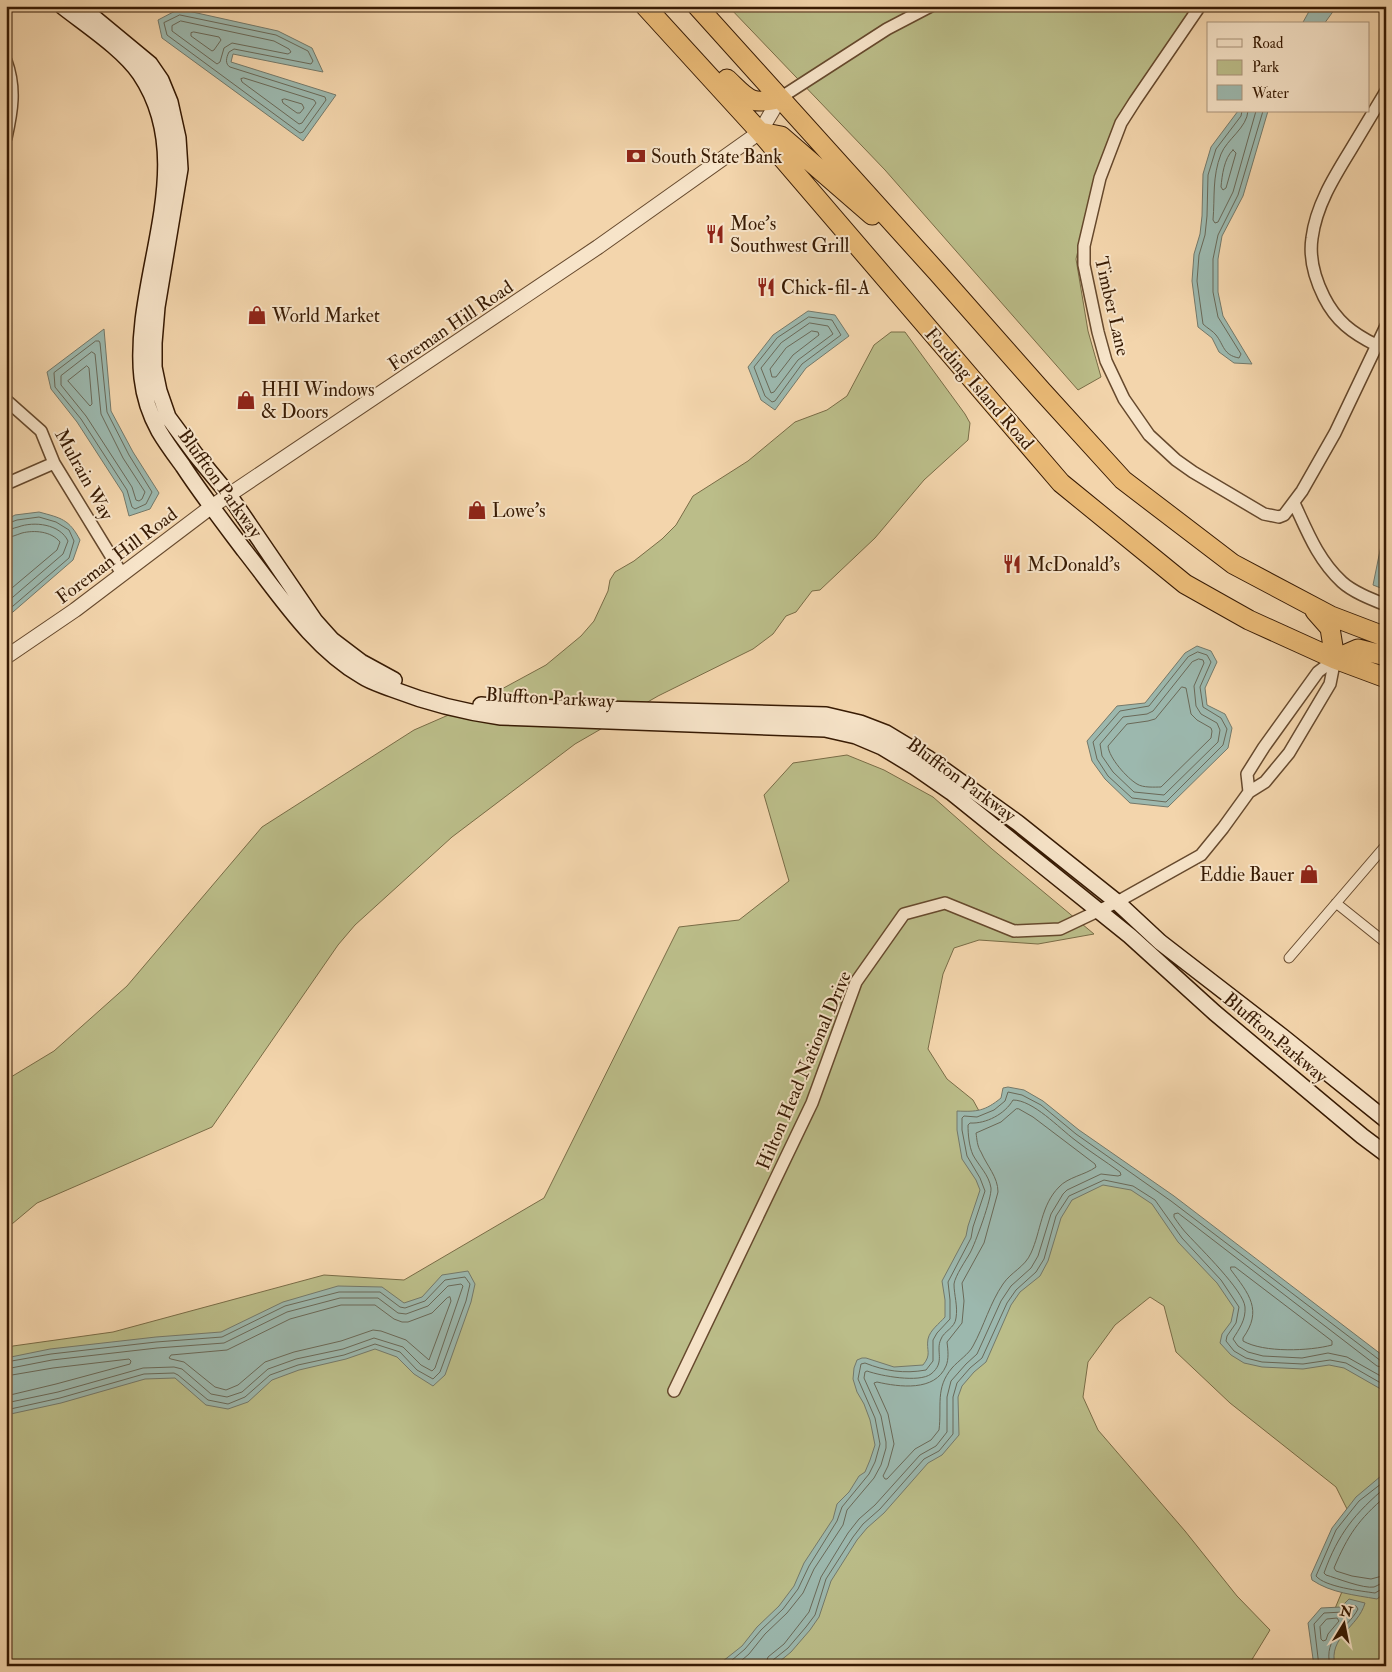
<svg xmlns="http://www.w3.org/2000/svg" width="1392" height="1672" viewBox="0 0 1392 1672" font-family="'IM FELL Double Pica',serif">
<rect width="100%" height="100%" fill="#f3d5ac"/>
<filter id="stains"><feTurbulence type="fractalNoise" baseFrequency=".004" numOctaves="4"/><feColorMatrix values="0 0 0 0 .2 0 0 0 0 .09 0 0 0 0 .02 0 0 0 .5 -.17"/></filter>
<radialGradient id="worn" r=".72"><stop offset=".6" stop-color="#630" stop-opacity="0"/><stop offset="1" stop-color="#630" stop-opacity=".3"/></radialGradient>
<path fill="#bbbd89" stroke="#796c46" d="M 728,6 L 1196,6 L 1096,176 L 1076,259 L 1088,331 L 1101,377 L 1078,390 L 885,170 Z
M 891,332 L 905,332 L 965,414 L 970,423 L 968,440 L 924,480 L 875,538 L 820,590 L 812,591 L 796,612 L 786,616 L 773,634 L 753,649 L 658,696 L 575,744 L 452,837 L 355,925 L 338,945 L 212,1127 L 37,1203 L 6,1229 L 6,1080 L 54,1051 L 127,986 L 262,827 L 414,730 L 476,703 L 546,665 L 581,636 L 594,621 L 608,591 L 610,580 L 615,572 L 634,561 L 662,539 L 676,525 L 693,496 L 748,461 L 795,422 L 827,410 L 847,396 L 874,345 Z
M 847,755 L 884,770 L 933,797 L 992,849 L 1094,934 L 1038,944 L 979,940 L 954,948 L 943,974 L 928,1049 L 947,1079 L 973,1100 L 995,1140 L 931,1379 L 759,1645 L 723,1666 L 6,1666 L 6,1349 L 13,1346 L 113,1332 L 324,1275 L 404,1280 L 544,1198 L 679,927 L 739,920 L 789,881 L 764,795 L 793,763 Z
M 1101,1164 L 1386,1373 L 1386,1666 L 1325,1666 L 1329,1623 L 1363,1541 L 1336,1487 L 1230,1403 L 1176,1352 L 1164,1306 L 1150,1297 L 1115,1325 L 1088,1362 L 1083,1397 L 1098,1430 L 1185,1531 L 1237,1596 L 1270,1630 L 1248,1666 L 733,1666 L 766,1648 L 994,1296 Z"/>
<path fill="#9cb8ae" stroke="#74796a" d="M 1312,6 L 1337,6 L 1324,24 L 1302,24 Z
M 179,9 L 278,31 L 312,48 L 323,72 L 233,54 L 231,62 L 336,95 L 303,141 L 162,38 L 158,20 Z
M 1238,111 L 1268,111 L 1243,196 L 1222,236 L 1218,259 L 1218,292 L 1223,316 L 1252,364 L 1234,363 L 1219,352 L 1212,338 L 1198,327 L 1192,281 L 1194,254 L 1200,234 L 1202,216 L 1203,174 L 1211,147 Z
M 808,311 L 835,315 L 849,336 L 806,368 L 775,410 L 761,400 L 748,367 L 773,335 Z
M 104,329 L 111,411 L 133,452 L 159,493 L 150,509 L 129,516 L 123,493 L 77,422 L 51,389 L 47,372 Z
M 1386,476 L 1386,512 C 1381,500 1381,487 1386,476 Z
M 39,512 C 61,518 69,519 80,540 L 73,560 L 6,618 L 6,520 L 15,515 Z
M 1386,521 L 1386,590 L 1373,585 Z
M 1197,646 L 1211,651 L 1217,662 L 1205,688 L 1207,705 L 1225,714 L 1232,728 L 1228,748 L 1168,807 L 1130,803 L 1105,779 L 1092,761 L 1087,741 L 1117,706 L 1145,703 L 1185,653 Z
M 1008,1087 L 1024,1090 L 1043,1101 L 1079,1130 L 1174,1196 L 1386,1358 L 1386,1392 L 1344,1368 L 1329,1365 L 1303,1369 L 1262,1367 L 1244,1363 L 1231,1355 L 1220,1343 L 1222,1334 L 1231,1322 L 1234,1308 L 1217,1283 L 1178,1242 L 1152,1204 L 1131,1190 L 1103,1185 L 1072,1200 L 1061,1218 L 1048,1261 L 1040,1276 L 1020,1292 L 1011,1305 L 986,1362 L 974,1372 L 962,1386 L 958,1397 L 959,1435 L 942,1455 L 928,1463 L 884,1513 L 867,1528 L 857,1540 L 831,1581 L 819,1617 L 810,1630 L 791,1652 L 774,1666 L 705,1666 L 723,1661 L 742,1646 L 757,1627 L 779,1606 L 794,1586 L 804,1563 L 833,1519 L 837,1504 L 849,1492 L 859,1476 L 865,1472 L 870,1460 L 875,1445 L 870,1420 L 864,1404 L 857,1392 L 853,1379 L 854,1368 L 857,1360 L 862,1358 L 866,1358 L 894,1367 L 923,1365 C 932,1354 926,1351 928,1339 C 930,1330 939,1324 945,1317 L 945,1300 L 942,1281 L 966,1236 L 968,1226 L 980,1190 L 976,1180 L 962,1159 L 957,1130 L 957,1111 C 977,1112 985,1111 1001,1098 L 1003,1088 Z
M 468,1271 L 475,1284 L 471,1302 L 445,1375 L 433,1386 L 414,1374 L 397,1357 L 375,1349 L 346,1359 L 299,1370 L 272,1380 L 248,1402 L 228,1409 L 206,1405 L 175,1378 L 145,1379 L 61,1403 L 6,1415 L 6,1358 L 50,1349 L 156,1337 L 221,1332 L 283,1302 L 338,1286 L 382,1287 L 404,1303 L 422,1297 L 442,1275 Z
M 1386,1475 L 1386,1592 L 1377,1599 C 1355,1595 1331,1593 1312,1580 L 1311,1575 L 1332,1528 L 1356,1497 L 1381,1476 Z
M 1349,1599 L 1365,1603 C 1358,1628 1328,1636 1335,1666 L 1314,1666 L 1308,1623 L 1321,1608 L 1341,1607 Z"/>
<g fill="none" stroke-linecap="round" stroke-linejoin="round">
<path stroke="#6a6958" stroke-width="1" d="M 180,15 L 276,35 L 308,51 L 313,61 L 311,64 L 234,49 L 229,52 C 226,58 225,64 230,67 L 325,97 L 326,100 L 303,132 L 300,133 L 167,35 L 164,23 Z
M 181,21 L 274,41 L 289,49 L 291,52 L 288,54 L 232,43 L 224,48 L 220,62 L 217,64 L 172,31 L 172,26 Z
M 194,32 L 219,37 L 221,40 L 214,50 L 212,51 L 191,36 L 191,33 Z
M 244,78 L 314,100 L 316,103 L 302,123 L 299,124 L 242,82 L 241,79 Z
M 285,99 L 302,104 L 304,108 L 300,113 L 297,113 L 283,103 L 282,100 Z
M 1242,111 L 1241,116 L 1216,149 L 1208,175 L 1207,216 L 1205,235 L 1199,255 L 1197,281 L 1203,324 C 1207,328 1213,331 1216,335 C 1224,345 1223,355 1239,358 L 1241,354 L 1218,317 L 1213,292 L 1213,259 L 1218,235 L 1238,195 L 1263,111
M 1248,111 C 1247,128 1227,139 1221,154 C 1212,177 1215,197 1213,220 L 1215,223 L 1218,222 L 1233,192 L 1256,111
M 1233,150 L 1236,153 L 1226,188 L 1223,190 L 1221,187 C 1222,176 1224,158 1233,150 Z
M 809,317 L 832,320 L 841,335 L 802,364 L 775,401 L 772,402 L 765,396 L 754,367 L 777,338 Z
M 810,323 L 828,326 L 833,334 L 798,360 L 774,392 L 771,393 L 761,368 L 781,343 Z
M 812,331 L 818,332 L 819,335 L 793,355 L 776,377 L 772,377 L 770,369 L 786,348 Z
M 96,341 L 99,341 L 100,343 L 107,412 L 129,455 L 152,492 L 146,504 L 135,509 L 132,507 L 127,490 L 81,419 L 55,387 L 54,373 Z
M 92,352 L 95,354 L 101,414 L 123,458 L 145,492 L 142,499 L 139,501 L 136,500 L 132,487 L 86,416 L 61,385 L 61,376 Z
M 87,366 L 89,368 L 92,404 L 90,406 L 68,381 Z
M 6,524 L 17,520 L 39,517 L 56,522 L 69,530 L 74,541 L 69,558 L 6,612
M 6,530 C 11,530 13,528 18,527 C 34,521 60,524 68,541 L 63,554 L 6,603
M 6,538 C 12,537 16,535 22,533 C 34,530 51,531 60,542 L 57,550 L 6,593
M 1198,652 L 1207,655 L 1211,662 L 1200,687 L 1203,707 L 1221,718 L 1227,729 L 1223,745 L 1166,802 L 1132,798 L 1108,776 L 1097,759 L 1093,742 L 1120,711 L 1149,706 L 1188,657 Z
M 1199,659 L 1203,660 L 1204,663 L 1194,686 L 1196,706 L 1201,714 L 1217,723 L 1220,730 L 1218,742 L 1164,795 L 1134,792 L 1113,772 L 1102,756 L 1100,744 L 1123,717 L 1147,714 L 1153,711 L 1192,662 Z
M 1182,687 L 1186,688 L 1191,714 L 1197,720 L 1211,728 L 1212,731 L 1211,738 L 1161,787 C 1155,787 1143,788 1137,784 C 1127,778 1109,758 1108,746 L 1127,724 L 1148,721 L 1155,719 Z
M 1019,1109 L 1033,1117 L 1095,1164 L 1096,1167 C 1085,1175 1068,1177 1059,1187 C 1041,1205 1041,1231 1031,1253 C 1025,1267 1011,1272 1003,1284 C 990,1303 984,1326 973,1346 C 969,1354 958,1361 952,1368 C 935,1388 942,1406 939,1430 L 931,1440 L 915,1449 L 887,1479 L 885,1479 L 883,1476 L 888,1466 L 894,1444 L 888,1414 L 874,1383 L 877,1382 C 899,1387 935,1392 946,1366 C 949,1359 948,1350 947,1342 L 962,1323 L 964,1301 L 962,1283 L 984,1243 L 998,1192 C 998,1177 987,1166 981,1152 C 977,1146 977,1139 976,1133 L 1001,1122 L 1016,1109 Z
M 1231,1267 L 1235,1267 L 1332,1341 L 1332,1345 C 1310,1351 1264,1353 1243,1341 L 1243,1338 C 1263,1310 1249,1294 1231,1270 Z
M 450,1297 L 451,1301 L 429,1360 L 406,1340 L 381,1331 L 373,1330 L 341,1341 L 294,1352 L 265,1362 L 238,1385 L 226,1390 L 215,1387 L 184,1362 L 171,1359 L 169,1358 L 171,1355 L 227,1350 L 290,1319 L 341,1305 L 375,1305 L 394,1319 L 402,1322 L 408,1322 L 432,1313 L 447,1298 Z
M 6,1362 L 51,1354 L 156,1342 L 222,1337 L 285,1306 L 339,1292 L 380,1292 L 400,1307 L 405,1308 L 425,1301 L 445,1280 L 465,1277 L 470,1284 L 466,1301 L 440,1372 L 433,1379 L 417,1370 L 400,1352 L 375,1344 L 344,1355 L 298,1365 L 270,1375 L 245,1397 L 228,1404 L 208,1400 L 178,1375 L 174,1373 L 144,1374 L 60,1398 L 6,1410
M 1386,1368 L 1377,1366 L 1178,1213 L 1174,1214 L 1174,1217 C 1178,1223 1183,1230 1188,1235 C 1200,1248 1244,1291 1245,1307 C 1246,1320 1239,1329 1233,1339 L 1238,1346 L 1248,1352 L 1263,1356 L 1302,1358 L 1328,1353 L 1347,1357 L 1386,1379
M 6,1369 L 52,1360 L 157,1348 L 224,1343 L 287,1312 L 340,1298 L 378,1298 L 398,1313 L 406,1314 L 428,1306 L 448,1286 L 461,1284 L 463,1286 L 435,1368 L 432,1371 L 421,1365 L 403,1347 L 374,1338 L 343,1349 L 296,1359 L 268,1369 L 242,1392 L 227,1397 L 211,1394 L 182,1369 L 174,1367 L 143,1368 L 58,1392 L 6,1403
M 6,1376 L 53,1368 L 129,1359 L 131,1361 L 130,1364 L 56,1384 L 6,1396
M 1386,1480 L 1359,1501 L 1336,1530 L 1316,1576 C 1325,1587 1361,1591 1375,1593 L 1382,1589 L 1386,1589
M 1386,1487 C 1355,1513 1338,1534 1324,1573 L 1326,1575 C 1336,1578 1364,1589 1374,1587 C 1379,1585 1381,1583 1386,1582
M 1386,1496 C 1358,1520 1348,1535 1334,1568 L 1336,1571 L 1352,1576 L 1371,1579 L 1386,1575
M 1327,1619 L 1337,1618 L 1339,1621 L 1328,1634 L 1326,1640 L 1323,1641 L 1321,1639 L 1320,1627 Z
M 725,1666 L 745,1649 L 761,1630 L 783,1609 L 798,1589 L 809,1566 L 837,1521 L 842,1507 L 869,1474 L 875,1462 L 880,1444 L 875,1418 L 858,1379 L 861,1364 L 865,1363 C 885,1371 904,1374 926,1370 L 933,1361 L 933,1340 L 937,1333 L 950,1319 L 950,1300 L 948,1282 L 971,1238 L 973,1227 L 985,1191 L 980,1178 L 967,1156 L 962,1130 L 962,1118 L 964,1116 L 977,1117 L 994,1110 L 1005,1101 L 1008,1092 L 1022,1095 L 1041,1105 L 1076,1134 L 1171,1201 L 1381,1361 L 1386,1362
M 735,1666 L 749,1654 L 765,1634 L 787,1613 L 803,1593 L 814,1569 L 843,1525 L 847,1510 L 874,1478 L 881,1465 L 886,1448 L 886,1442 L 881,1416 L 864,1378 L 865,1372 L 867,1371 C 881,1376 919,1383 931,1374 C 946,1362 935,1351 941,1339 C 944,1331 955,1328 956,1318 C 958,1306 954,1295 954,1284 C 955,1276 966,1260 970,1253 C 975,1244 992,1198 991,1188 C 989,1175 979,1166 973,1155 C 969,1146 968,1134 968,1125 L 970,1123 C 986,1124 1005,1114 1013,1100 C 1033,1100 1059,1128 1075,1140 C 1089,1151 1105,1161 1120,1172 L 1121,1175 L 1118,1176 L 1101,1174 L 1067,1190 L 1063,1194 L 1051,1214 L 1038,1256 L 1031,1268 L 1011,1286 L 1001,1301 L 977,1354 L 966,1364 L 951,1381 L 947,1397 L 947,1432 L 936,1446 L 920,1455 L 875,1505 L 859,1519 L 848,1533 L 821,1577 L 809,1612 L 784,1644 L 768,1657 L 765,1666
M 772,1666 L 773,1660 L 788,1648 L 806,1627 L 815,1615 L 826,1579 L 853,1537 L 863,1524 L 880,1509 L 924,1459 L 939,1451 L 953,1434 L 953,1397 L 957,1383 L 970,1368 L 982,1358 L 1007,1303 L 1016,1290 L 1036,1272 L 1044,1259 L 1056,1216 L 1069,1196 L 1104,1180 L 1133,1186 L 1155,1200 L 1182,1238 L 1221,1280 L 1239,1307 L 1236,1323 L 1227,1336 L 1226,1341 L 1234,1351 L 1246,1358 L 1262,1362 L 1303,1364 L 1330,1360 L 1346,1363 L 1386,1386
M 1319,1666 L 1314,1624 L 1324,1613 L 1343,1612 L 1351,1605 L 1356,1606 L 1358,1609 C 1347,1630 1323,1636 1330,1666"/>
<g stroke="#66492d" stroke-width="11">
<path id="pedestrian" d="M 1336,903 L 1386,943
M 1289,958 L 1386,845"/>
</g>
<g stroke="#66492d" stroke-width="14">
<path id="minor" d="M 1200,6 L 1135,101 L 1121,123 L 1100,178 L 1084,246 L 1084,265 L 1098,332 L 1106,361 L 1124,399 L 1149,435 L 1176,460 L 1193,472 L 1264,514 L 1279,517 L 1284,515 L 1302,491 L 1335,433 L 1386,326
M 6,61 C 16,88 12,111 6,138
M 780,98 L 887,29 L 931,6
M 1376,345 C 1352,333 1336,321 1324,297 C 1315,279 1309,258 1312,238 C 1316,206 1334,177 1350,151 C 1362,131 1374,111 1386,91
M 6,400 L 41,431 L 54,463 L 122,574
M 6,484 L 54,463
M 1294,503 C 1307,531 1318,560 1342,582 C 1353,592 1371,599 1386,605
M 1249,792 L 1247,774 L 1264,747 L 1318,672 L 1335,659
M 674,1391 L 812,1103 L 856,982 L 904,914 L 945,903 L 1014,931 L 1060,929 L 1117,902 L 1201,855 L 1223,828 L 1249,792 L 1265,782 L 1289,753 L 1330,684 L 1335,659"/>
</g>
<g stroke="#66492d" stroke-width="16">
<path id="tertiary" d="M 6,657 L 75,610 L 211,507 L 598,247 L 760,132 L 780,98"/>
</g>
<g stroke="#371a03" stroke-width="18">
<path id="secondary" d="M 62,6 C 86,25 123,49 140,74 C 202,166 131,278 142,378 C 144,396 150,415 159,431 C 166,443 175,455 183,466 C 202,495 223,522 244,550 C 279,594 312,647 362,676 C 371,682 382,685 392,689 C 428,703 464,712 501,717 L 825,729 L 856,736 L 882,747 L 915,767 L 951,792 L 1130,936 L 1215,1013 L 1362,1136 L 1386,1154
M 80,6 L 150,64 L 161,80 L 170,102 L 178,138 L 180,169 L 157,307 L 154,343 L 154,367 L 159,391 L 168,417 L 196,455 L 229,495 L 315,621 L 332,640 L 361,662 L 394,680
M 481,705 L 492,706 L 826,715 L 860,723 L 886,733 L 929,759 L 1018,823 L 1117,902 L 1160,942 L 1283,1037 L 1386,1120"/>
</g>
<g stroke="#371a03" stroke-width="21">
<path id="trunk" d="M 645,6 L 760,132 L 1061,483 L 1185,584 L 1249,620 L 1335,659 L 1386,678
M 697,6 L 937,272 L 1042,391 L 1123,480 L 1233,564 L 1331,616 L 1386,637
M 727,79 C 748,99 750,106 780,98
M 760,132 L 781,136 L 872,215
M 1315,611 L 1330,628 L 1335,659
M 1335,659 L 1358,649 L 1386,656"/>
</g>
<use href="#pedestrian" stroke="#f7e4c9" stroke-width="9"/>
<use href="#minor" stroke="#f7e4c9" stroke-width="11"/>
<use href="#tertiary" stroke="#f7e4c9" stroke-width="14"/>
<use href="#secondary" stroke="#f7e4c9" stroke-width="15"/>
<use href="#trunk" stroke="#eaba76" stroke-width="19"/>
</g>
<defs>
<g id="bank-bare" transform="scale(1.5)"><path d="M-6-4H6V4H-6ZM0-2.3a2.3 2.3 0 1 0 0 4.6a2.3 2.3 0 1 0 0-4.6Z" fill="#8f2418" stroke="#f7e4c9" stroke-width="2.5" paint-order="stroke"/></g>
<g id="restaurant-bare" transform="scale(1.5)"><path d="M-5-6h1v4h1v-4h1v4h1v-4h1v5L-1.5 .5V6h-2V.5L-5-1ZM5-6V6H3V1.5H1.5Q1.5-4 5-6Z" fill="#8f2418" stroke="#f7e4c9" stroke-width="2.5" paint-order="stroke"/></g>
<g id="shop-bare" transform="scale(1.5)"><path d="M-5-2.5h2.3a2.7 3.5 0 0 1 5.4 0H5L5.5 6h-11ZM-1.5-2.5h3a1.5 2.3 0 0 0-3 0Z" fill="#8f2418" stroke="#f7e4c9" stroke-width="2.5" paint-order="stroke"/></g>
</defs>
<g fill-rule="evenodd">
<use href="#bank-bare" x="636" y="156"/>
<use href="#restaurant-bare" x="715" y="234"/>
<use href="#restaurant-bare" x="766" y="287"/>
<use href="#shop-bare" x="257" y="315"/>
<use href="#shop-bare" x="246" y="400"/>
<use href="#shop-bare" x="477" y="510"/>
<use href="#restaurant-bare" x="1012" y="564"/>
<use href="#shop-bare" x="1309" y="874"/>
</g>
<g text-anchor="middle" stroke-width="4" stroke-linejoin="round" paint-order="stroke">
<g font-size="19" fill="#371a03" stroke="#f7e4c9" text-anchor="start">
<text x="651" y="163">South State Bank</text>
<text x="730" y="230">Moe's<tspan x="730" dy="22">Southwest Grill</tspan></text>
<text x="781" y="294">Chick-fil-A</text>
<text x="272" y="322">World Market</text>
<text x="261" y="396">HHI Windows<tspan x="261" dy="22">&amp; Doors</tspan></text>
<text x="492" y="517">Lowe's</text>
<text x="1027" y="571">McDonald's</text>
<text x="1294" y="881" text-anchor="end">Eddie Bauer</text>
</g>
<g font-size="19" fill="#371a03" stroke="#f7e4c9">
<text transform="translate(1113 306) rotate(77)" y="7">Timber Lane</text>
<text transform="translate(450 325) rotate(-34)" y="7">Foreman Hill Road</text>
<text transform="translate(980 388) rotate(49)" y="7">Fording Island Road</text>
<text transform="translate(85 474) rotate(61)" y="7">Mulrain Way</text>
<text transform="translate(221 483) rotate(54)" y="7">Bluffton Parkway</text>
<text transform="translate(116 555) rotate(-37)" y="7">Foreman Hill Road</text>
<text transform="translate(550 697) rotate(3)" y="7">Bluffton Parkway</text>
<text transform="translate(962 779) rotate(36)" y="7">Bluffton Parkway</text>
<text transform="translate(1276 1037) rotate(40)" y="7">Bluffton Parkway</text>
<text transform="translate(803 1070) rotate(-67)" y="7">Hilton Head National Drive</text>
</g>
</g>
<rect width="1392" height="1672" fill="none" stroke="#f3d5ac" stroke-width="25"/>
<rect x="8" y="8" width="1377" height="1657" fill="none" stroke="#371a03" stroke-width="2.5"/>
<rect x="12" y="12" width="1367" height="1647" fill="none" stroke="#371a03"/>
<rect x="1207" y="22" width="162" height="90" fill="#f7e4c9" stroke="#aa937a"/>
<rect x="1217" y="39" width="25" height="8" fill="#f7e4c9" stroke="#aa937a"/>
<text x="1252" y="48" font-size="15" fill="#371a03">Road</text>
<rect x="1217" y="60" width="25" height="15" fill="#bbbd89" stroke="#aa937a"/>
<text x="1252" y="72" font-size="15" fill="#371a03">Park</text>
<rect x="1217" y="85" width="25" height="15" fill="#9cb8ae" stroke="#aa937a"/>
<text x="1252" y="98" font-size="15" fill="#371a03">Water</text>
<g transform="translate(1344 1624) rotate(10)" stroke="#f7e4c9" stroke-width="4" paint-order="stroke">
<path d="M0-4L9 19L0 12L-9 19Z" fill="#371a03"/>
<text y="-8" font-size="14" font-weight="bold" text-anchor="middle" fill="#371a03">N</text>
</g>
<rect width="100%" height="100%" filter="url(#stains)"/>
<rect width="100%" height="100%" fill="url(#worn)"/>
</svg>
